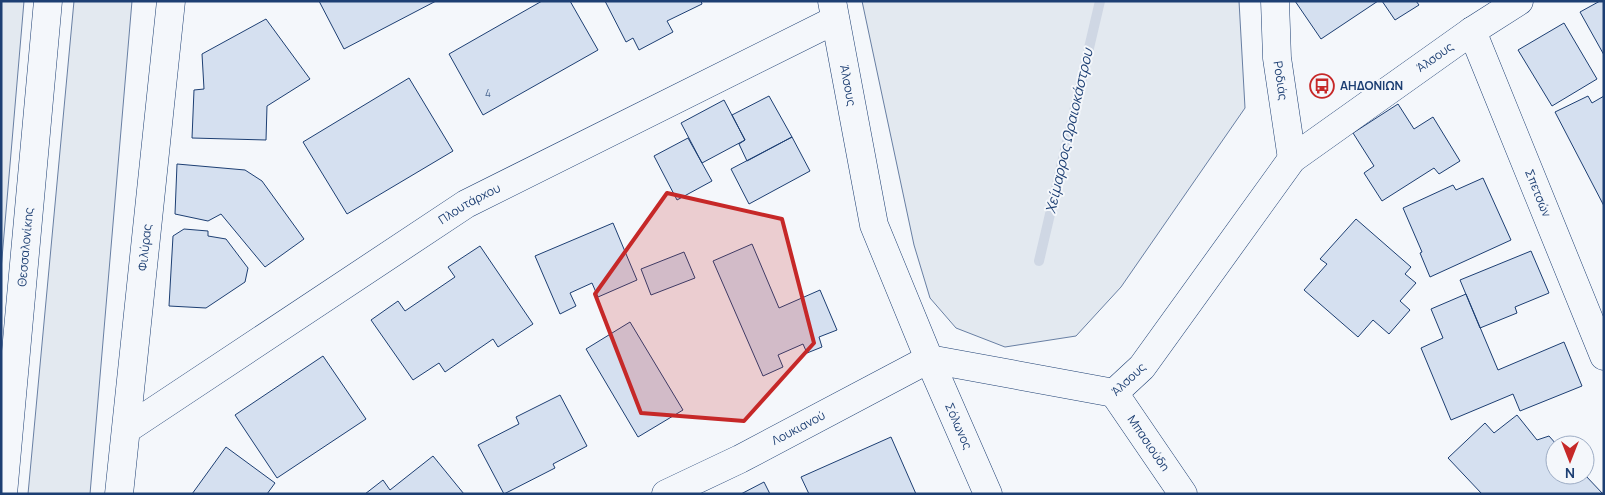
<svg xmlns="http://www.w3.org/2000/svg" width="1605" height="495" viewBox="0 0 1605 495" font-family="Manrope,sans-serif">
<rect width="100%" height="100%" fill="#f4f7fb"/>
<path fill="#e3e9f0" stroke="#687fa3" d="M 1,1 L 24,1 L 1,270 Z
M 74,1 L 132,1 L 90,494 L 28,494 Z
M 862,1 L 1239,1 L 1245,108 L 1121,287 L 1076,336 L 1005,347 L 956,328 L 930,298 L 914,245 Z"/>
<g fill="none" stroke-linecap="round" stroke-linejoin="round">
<path stroke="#cfd7e4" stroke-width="10" d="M 1039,261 L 1100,1"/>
</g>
<path fill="#d5e0f0" stroke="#1d3f73" d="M 319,1 L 436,1 L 344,49 Z
M 542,1 L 570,1 L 598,50 L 483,115 L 449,54 Z
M 605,1 L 701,1 L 702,4 L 667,21 L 673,32 L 639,50 L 633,38 L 626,42 Z
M 1295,1 L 1378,1 L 1321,39 Z
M 1382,1 L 1416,1 L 1419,5 L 1395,20 Z
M 1600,1 L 1604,1 L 1604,55 L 1580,12 Z
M 266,19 L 310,79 L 267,106 L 266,140 L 192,138 L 194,90 L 204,89 L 202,54 Z
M 1564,23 L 1597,79 L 1552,106 L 1518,50 Z
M 409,78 L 453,151 L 347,214 L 303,142 Z
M 769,96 L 792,137 L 747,161 L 739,144 L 745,140 L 732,115 Z
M 1588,96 L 1592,103 L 1604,96 L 1604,206 L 1555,112 Z
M 724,100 L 745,140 L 702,163 L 681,123 Z
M 1398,104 L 1414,129 L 1433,117 L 1460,161 L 1439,174 L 1434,168 L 1382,201 L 1364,173 L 1374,166 L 1353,133 Z
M 792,137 L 810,171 L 749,204 L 731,169 Z
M 688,138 L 712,181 L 677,200 L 654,156 Z
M 177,164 L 245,170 L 262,181 L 304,239 L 265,267 L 221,214 L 208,221 L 175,214 Z
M 1483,178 L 1511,240 L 1430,277 L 1420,253 L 1422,252 L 1403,208 L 1453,185 L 1456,190 Z
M 1356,219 L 1411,267 L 1405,274 L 1416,283 L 1400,301 L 1410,310 L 1389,334 L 1373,320 L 1358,337 L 1304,290 L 1327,264 L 1320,259 Z
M 613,223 L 637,280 L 598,297 L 592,283 L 570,293 L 576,306 L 560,314 L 535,256 Z
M 184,229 L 208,231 L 208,236 L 226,239 L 248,268 L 245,282 L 206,308 L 169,306 L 173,236 Z
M 752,244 L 779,308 L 820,290 L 837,330 L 819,337 L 822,347 L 807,353 L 803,344 L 778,355 L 783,367 L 763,376 L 713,261 Z
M 480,246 L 533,324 L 498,347 L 493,339 L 445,372 L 439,363 L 413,380 L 371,320 L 398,301 L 405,311 L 455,277 L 448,267 Z
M 1531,251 L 1549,293 L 1515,307 L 1517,313 L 1480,328 L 1460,280 Z
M 684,252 L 695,278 L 651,295 L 641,269 Z
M 1466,294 L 1498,370 L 1564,342 L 1582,386 L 1520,411 L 1513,394 L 1451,420 L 1421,348 L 1443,338 L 1431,309 Z
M 630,322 L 683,410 L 638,437 L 586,349 Z
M 323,356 L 366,419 L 277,478 L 235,415 Z
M 560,395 L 587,446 L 553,464 L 555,468 L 504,494 L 478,445 L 519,424 L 516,417 Z
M 1517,415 L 1537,440 L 1549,436 L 1557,445 L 1555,445 L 1555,475 L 1585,475 L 1603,494 L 1482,494 L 1448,458 L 1485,423 L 1494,433 Z
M 891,437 L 916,494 L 809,494 L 801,477 Z
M 226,447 L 275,483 L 267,494 L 192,494 Z
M 433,456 L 464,494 L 365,494 L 383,480 L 390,490 Z
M 764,482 L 770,494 L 741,494 Z"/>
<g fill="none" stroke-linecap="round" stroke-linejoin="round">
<g stroke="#1d3f73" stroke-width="29">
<g id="minor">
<path id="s1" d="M 1275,1 L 1277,58 L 1292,159"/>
<path id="s2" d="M 1472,31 L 1604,356"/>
<path id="s3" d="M 1114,393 L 1183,494"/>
<path id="s4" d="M 127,429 L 466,204 L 835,20"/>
<path id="s5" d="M 119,494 L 171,1"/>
<path id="s6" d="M 666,494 L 740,459 L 929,359 L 988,494"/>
</g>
</g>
<g stroke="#1d3f73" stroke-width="29">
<g id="tertiary">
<path id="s7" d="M 832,1 L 874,225 L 929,359 L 1114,393 L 1142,367 L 1292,159 L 1472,31 L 1519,1"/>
</g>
</g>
<g stroke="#1d3f73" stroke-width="29">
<g id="secondary">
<path id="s8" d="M 3,494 L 48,1"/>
</g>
</g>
<use href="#minor" stroke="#f4f7fb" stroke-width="28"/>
<use href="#tertiary" stroke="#f4f7fb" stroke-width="28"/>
<use href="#secondary" stroke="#f4f7fb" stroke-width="28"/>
</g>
<path fill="#c62828" fill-opacity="0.2" stroke="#c62828" stroke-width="4" stroke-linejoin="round" d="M 667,193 L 782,219 L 814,343 L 744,421 L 641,413 L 595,294 Z"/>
<defs>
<g id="bus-ring" transform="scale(1.25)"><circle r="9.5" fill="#f4f7fb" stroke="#c62828" stroke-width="1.5"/><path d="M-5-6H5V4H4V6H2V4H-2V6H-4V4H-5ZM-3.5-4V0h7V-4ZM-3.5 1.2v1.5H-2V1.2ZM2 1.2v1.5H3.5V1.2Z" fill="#c62828"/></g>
</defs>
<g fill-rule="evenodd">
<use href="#bus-ring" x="1322" y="86"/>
</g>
<g text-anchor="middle" stroke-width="4" stroke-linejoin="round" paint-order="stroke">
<g font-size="10" fill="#4b6792">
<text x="488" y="97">4</text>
</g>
<g font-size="12" fill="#1d3f73" stroke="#f4f7fb">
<text dy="4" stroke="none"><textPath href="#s7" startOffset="1031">Άλσους</textPath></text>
<text dy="4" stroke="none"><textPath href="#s1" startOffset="80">Ροδιάς</textPath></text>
<text dy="4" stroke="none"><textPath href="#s7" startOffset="86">Άλσους</textPath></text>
<text dy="4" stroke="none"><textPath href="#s2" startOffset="175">Σπετσών</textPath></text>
<text dy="4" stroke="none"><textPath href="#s4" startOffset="410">Πλουτάρχου</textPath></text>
<text dy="4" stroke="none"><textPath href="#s8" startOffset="248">Θεσσαλονίκης</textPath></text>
<text dy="4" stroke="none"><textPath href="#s5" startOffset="248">Φιλύρας</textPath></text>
<text dy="4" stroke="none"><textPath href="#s7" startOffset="581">Άλσους</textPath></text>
<text dy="4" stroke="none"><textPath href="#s6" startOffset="369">Σόλωνος</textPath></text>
<text dy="4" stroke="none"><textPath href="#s6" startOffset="148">Λουκιανού</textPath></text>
<text dy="4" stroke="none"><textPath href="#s3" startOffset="61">Μπασιούδη</textPath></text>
</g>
<g font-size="12" font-weight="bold" fill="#1d3f73" stroke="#f4f7fb" text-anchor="start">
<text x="1340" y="90">ΑΗΔΟΝΙΩΝ</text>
</g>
<g font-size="14" font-style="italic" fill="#1d3f73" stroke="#f4f7fb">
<text transform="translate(1069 131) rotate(-77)" y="5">Χείμαρρος Ωραιοκάστρου</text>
</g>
</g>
<rect width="1605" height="495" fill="none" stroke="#1d3f73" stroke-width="5"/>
<g transform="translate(1570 460) rotate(180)"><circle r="24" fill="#f4f7fb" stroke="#9eadc5"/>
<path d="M0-4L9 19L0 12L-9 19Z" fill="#c62828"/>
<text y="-8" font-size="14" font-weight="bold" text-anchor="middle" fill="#1d3f73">N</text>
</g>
</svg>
